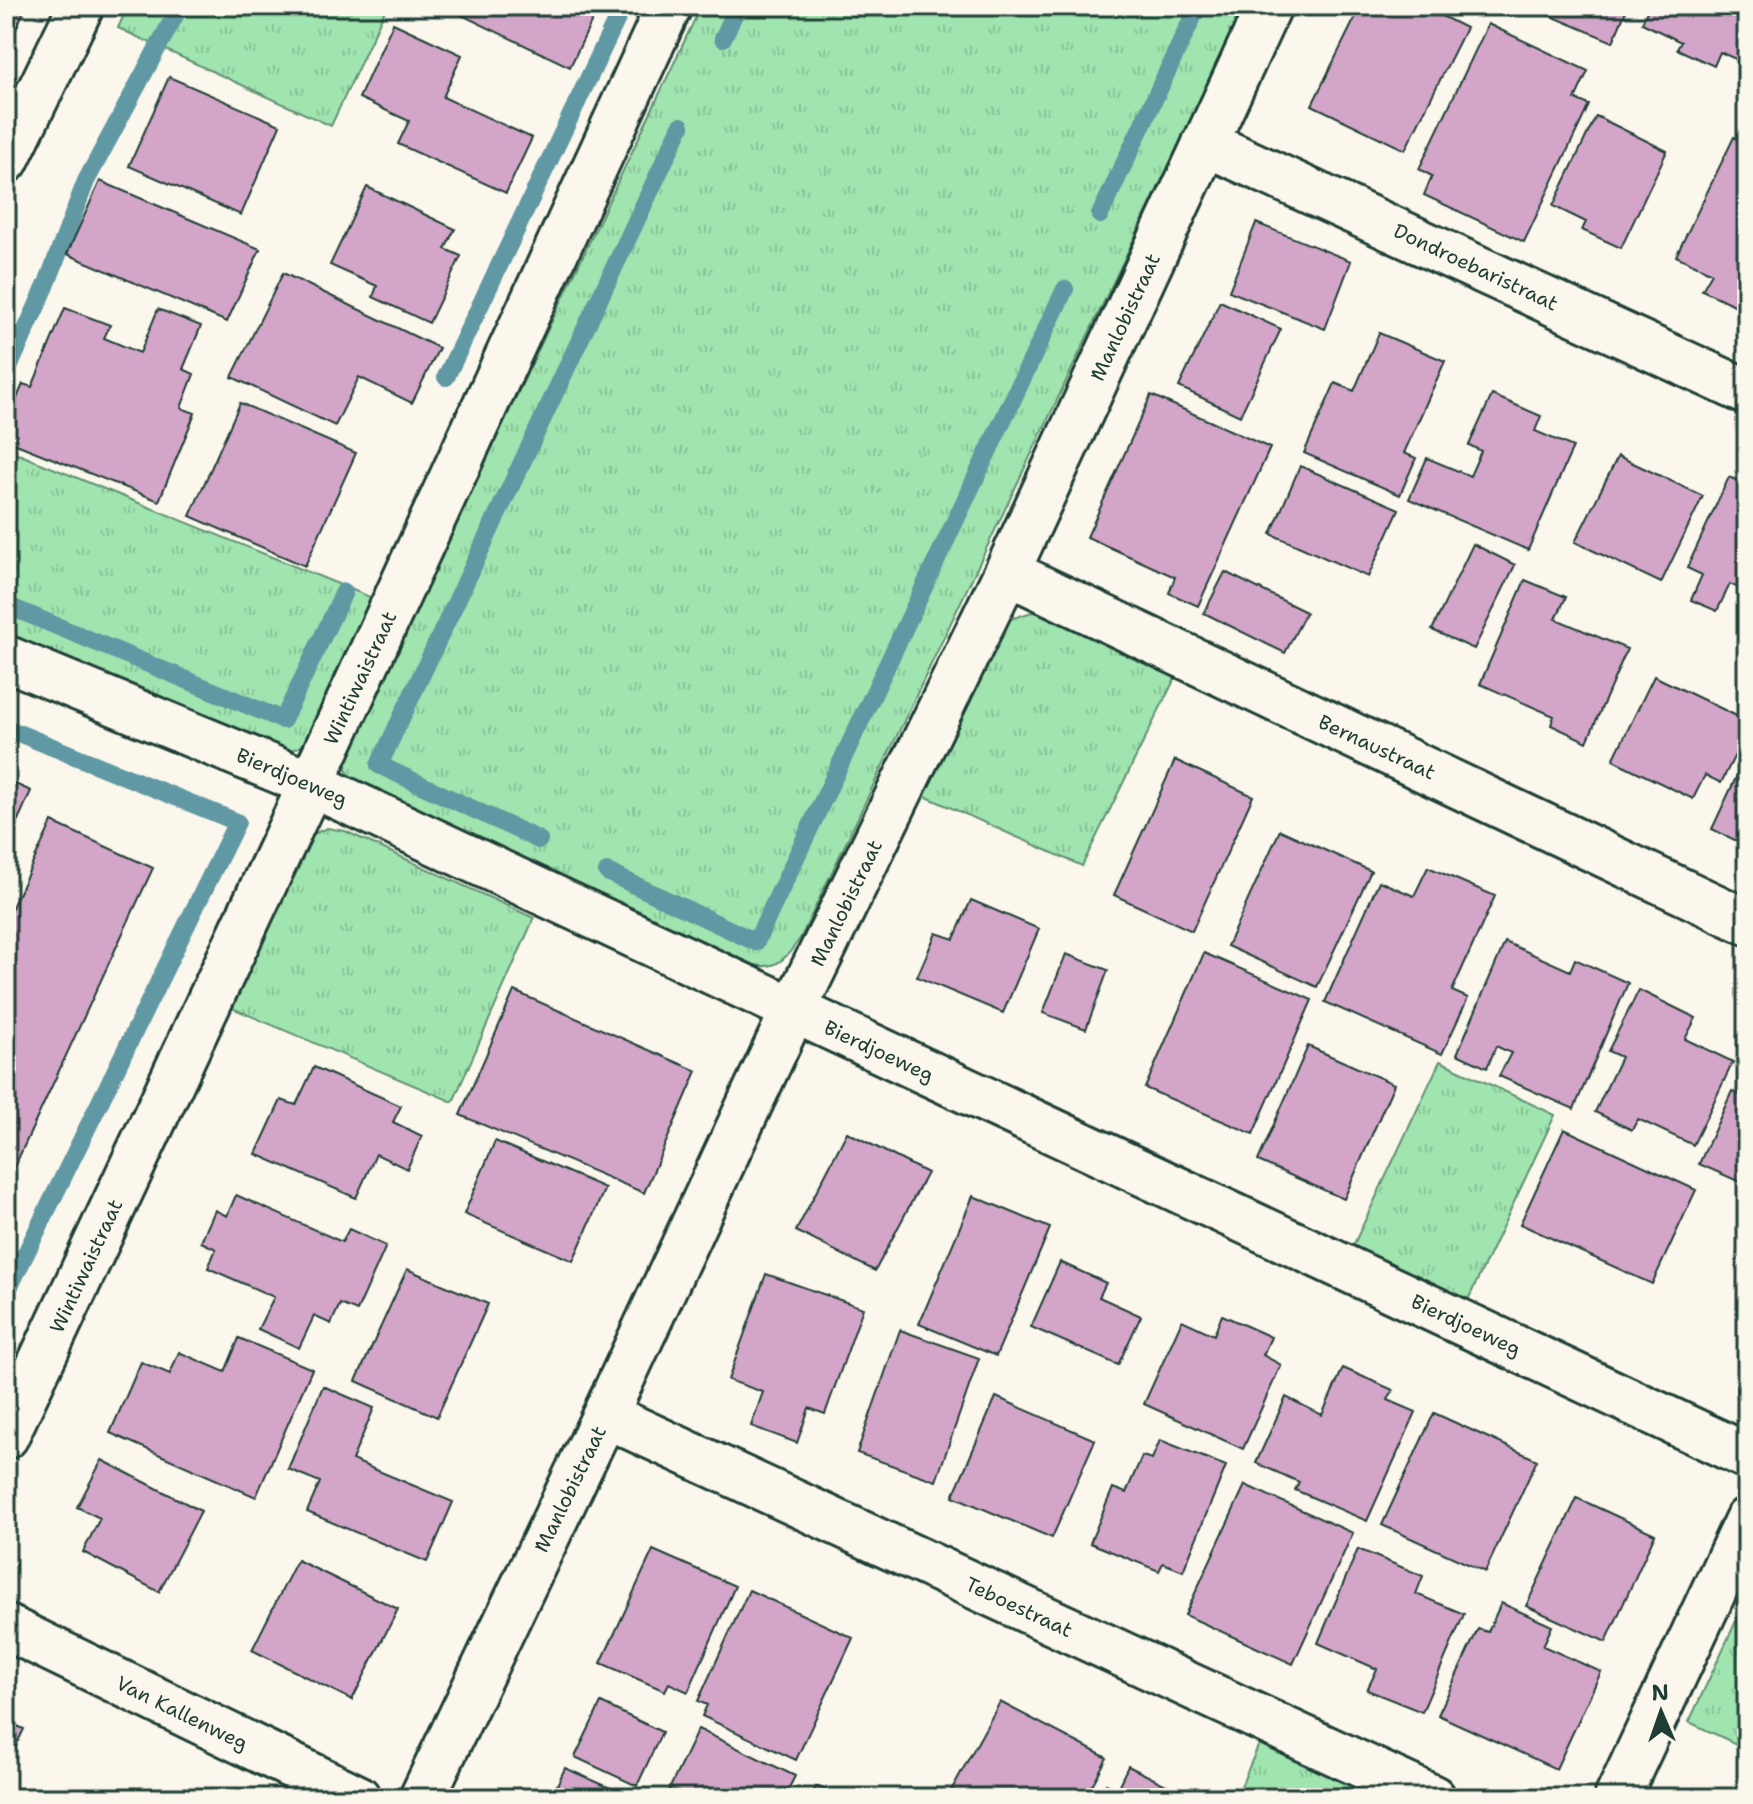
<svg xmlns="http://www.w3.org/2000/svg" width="1753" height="1804" viewBox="0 0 1753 1804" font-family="'Shantell Sans',sans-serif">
<defs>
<pattern id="grass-tufts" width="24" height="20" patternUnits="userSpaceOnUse" patternTransform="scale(2)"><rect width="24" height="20" fill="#a0e4af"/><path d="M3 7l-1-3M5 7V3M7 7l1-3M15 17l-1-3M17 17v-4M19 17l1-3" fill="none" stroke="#89c497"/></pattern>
</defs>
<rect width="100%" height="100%" fill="#fbf7ec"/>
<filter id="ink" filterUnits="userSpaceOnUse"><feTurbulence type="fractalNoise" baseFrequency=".0125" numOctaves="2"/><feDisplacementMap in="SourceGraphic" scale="16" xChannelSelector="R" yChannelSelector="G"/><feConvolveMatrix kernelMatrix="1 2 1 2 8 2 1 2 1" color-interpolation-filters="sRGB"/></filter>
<g filter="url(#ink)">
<path fill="url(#grass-tufts)" stroke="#609072" stroke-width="2" d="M 128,6 L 387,6 L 331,126 L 118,28 Z
M 701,6 L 1245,6 L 801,937 C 781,966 773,972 739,961 L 353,781 L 345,768 L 348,752 Z
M 6,449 L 375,599 L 314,735 L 302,746 L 288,751 L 6,645 Z
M 1032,612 L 1047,613 L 1179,670 L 1082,866 L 920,794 L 996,637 L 1010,619 Z
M 327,828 L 345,831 L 534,918 L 453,1102 L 232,1008 L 311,835 Z
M 1440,1061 L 1555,1115 L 1468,1300 L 1353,1246 Z
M 1743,1606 L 1747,1608 L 1747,1749 L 1689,1722 Z
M 1262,1737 L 1382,1798 L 1236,1798 Z"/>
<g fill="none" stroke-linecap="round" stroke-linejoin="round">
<path stroke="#6098a3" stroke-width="18" d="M 723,38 L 738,6
M 1100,215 L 1198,6
M 6,374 L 46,286 L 86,181 L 180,6
M 446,377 L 623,6
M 6,605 L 283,720 L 344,592
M 6,728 L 237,822 L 6,1294
M 539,840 L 379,765 L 681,126
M 607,872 L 756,942 L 1065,289"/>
</g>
<path fill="#d3a6c9" stroke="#1f3d34" stroke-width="2" d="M 6,6 L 26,6 L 6,52 Z
M 443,6 L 599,6 L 570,67 Z
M 1361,6 L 1422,6 L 1466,28 L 1405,150 L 1312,105 Z
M 1539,6 L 1628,6 L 1613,42 L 1537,10 Z
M 1649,6 L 1747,6 L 1747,64 L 1720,52 L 1714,66 L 1677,49 L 1681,42 L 1642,23 Z
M 393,23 L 462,55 L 443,97 L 532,138 L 506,193 L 398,144 L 409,121 L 359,98 Z
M 1488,24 L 1588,71 L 1575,99 L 1589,105 L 1524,242 L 1424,195 L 1432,176 L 1419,169 Z
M 169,77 L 280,125 L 241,215 L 129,166 Z
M 1596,116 L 1667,151 L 1621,248 L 1582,230 L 1586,222 L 1553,206 Z
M 1734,137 L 1747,143 L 1747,311 L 1702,290 L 1712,273 L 1676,256 Z
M 100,181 L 260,249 L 227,322 L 67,254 Z
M 367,187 L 455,229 L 445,249 L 461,256 L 429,323 L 373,297 L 377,286 L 330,265 Z
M 1256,223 L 1351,261 L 1325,329 L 1229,291 Z
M 283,273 L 439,348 L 412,403 L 359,377 L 335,426 L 232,377 Z
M 1220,301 L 1281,329 L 1240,416 L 1179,387 Z
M 65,308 L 110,325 L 104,338 L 140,353 L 158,309 L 201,326 L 183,369 L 194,374 L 181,408 L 195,413 L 159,501 L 6,440 L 6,424 L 23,384 L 32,387 Z
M 1379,333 L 1445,361 L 1404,453 L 1416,458 L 1400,495 L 1304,453 L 1335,383 L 1354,391 Z
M 1151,395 L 1270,448 L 1198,606 L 1169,593 L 1175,577 L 1087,537 Z
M 1492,395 L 1541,416 L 1535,431 L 1573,447 L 1528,550 L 1409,499 L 1427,458 L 1470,476 L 1481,451 L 1469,445 Z
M 240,403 L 356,453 L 305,566 L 190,516 Z
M 1618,456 L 1703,496 L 1661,583 L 1575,542 Z
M 1300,466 L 1399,509 L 1368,577 L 1271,534 Z
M 1729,477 L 1747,485 L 1747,592 L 1730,584 L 1717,611 L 1691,600 L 1702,575 L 1687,568 Z
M 1473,544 L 1515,565 L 1474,649 L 1432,630 Z
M 1225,572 L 1306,612 L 1285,653 L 1204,613 Z
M 1525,580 L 1566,597 L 1556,619 L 1627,649 L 1587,742 L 1551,725 L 1554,716 L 1480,684 Z
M 1654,676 L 1747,721 L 1747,731 L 1721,783 L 1705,775 L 1693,799 L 1613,760 Z
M 1747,754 L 1747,846 L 1712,829 Z
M 1175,760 L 1253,796 L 1192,931 L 1114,895 Z
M 6,780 L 31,791 L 6,847 Z
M 52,822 L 153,868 L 6,1185 L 6,920 Z
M 1280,830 L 1371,871 L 1317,987 L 1227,946 Z
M 1428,867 L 1495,896 L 1452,991 L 1468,998 L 1442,1054 L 1325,1002 L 1379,881 L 1414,896 Z
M 971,900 L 1039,929 L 1003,1013 L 917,977 L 936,933 L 954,939 Z
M 1505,942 L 1570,971 L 1575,959 L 1628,983 L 1574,1109 L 1499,1076 L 1511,1053 L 1496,1046 L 1487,1068 L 1457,1054 Z
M 1204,953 L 1312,1000 L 1253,1134 L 1145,1088 Z
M 1066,954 L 1108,970 L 1086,1029 L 1043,1013 Z
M 1639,990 L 1696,1018 L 1685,1039 L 1733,1062 L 1693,1145 L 1638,1119 L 1632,1130 L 1595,1112 L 1621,1057 L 1608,1051 Z
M 514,991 L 697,1071 L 644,1193 L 460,1115 Z
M 1308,1046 L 1394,1084 L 1344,1199 L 1258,1161 Z
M 314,1067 L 401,1106 L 393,1122 L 422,1136 L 407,1169 L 376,1154 L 356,1198 L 256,1154 L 281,1100 L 296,1105 Z
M 1747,1080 L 1747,1185 L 1699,1164 L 1732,1091 L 1740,1095 Z
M 1564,1129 L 1696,1190 L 1652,1284 L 1520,1224 Z
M 847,1132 L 927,1173 L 875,1271 L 796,1231 Z
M 495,1141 L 605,1188 L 573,1261 L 464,1214 Z
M 236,1195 L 342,1242 L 349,1229 L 386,1246 L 357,1311 L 340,1304 L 331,1324 L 314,1316 L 299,1348 L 258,1329 L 274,1297 L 208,1268 L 216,1249 L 201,1242 L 215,1210 L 227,1216 Z
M 973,1196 L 1050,1228 L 996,1356 L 919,1324 Z
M 1060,1262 L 1106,1283 L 1099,1297 L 1141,1316 L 1118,1365 L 1031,1327 Z
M 407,1269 L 488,1304 L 437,1417 L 356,1381 Z
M 766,1274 L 863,1308 L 825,1414 L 809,1408 L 797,1443 L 751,1426 L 763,1392 L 728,1380 Z
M 1222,1315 L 1271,1337 L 1263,1355 L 1281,1365 L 1243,1449 L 1144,1404 L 1182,1320 L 1214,1335 Z
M 900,1330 L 979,1358 L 936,1481 L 857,1453 Z
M 239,1338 L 312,1369 L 256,1497 L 110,1433 L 141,1362 L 170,1374 L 179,1352 L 225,1372 Z
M 1343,1368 L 1393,1390 L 1388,1400 L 1416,1412 L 1367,1521 L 1295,1490 L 1299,1482 L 1256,1463 L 1286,1397 L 1322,1415 Z
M 323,1386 L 374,1408 L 352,1460 L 453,1502 L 427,1562 L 307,1512 L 320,1482 L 288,1469 Z
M 996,1397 L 1095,1440 L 1052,1538 L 953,1496 Z
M 1434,1413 L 1537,1460 L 1485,1572 L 1382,1525 Z
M 1160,1440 L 1226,1466 L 1183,1571 L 1163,1563 L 1159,1571 L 1090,1543 L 1113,1488 L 1126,1493 L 1142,1456 L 1152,1459 Z
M 102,1460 L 201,1511 L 159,1592 L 83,1552 L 100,1518 L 77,1507 Z
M 1245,1485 L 1353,1533 L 1293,1664 L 1185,1615 Z
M 1577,1498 L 1655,1534 L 1606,1642 L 1526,1606 Z
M 1358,1549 L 1423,1576 L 1416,1594 L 1464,1614 L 1422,1712 L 1367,1690 L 1377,1669 L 1318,1643 Z
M 653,1550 L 735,1586 L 688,1692 L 669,1683 L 665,1691 L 601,1663 Z
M 297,1560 L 398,1609 L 352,1700 L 252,1650 Z
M 749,1590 L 853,1638 L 796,1760 L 702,1716 L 707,1705 L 698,1701 Z
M 1501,1603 L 1552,1626 L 1543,1646 L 1601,1672 L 1556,1769 L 1438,1715 L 1478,1629 L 1488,1632 Z
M 1000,1702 L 1107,1758 L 1085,1798 L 947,1798 Z
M 601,1703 L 662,1732 L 637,1786 L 575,1757 Z
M 6,1721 L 24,1729 L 6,1766 Z
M 698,1729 L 795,1776 L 784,1798 L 665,1798 Z
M 1128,1766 L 1192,1798 L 1098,1798 L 1106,1784 L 1117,1789 Z
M 565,1768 L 633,1798 L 551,1798 Z
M 816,1786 L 846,1798 L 811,1798 Z"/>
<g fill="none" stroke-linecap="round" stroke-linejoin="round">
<g stroke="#1f3d34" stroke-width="50">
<path id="minor" d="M 1205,143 L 1747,392
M 6,160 L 81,6
M 1007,572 L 1747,922
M 6,658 L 311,784 L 1747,1456
M 605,1415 L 1433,1798
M 6,1436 L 311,784 L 669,6
M 6,1627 L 358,1798
M 422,1798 L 605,1415 L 793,1011 L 1007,572 L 1269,6
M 1617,1798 L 1747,1520"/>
</g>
<use href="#minor" stroke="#fbf7ec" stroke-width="44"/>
</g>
</g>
<g text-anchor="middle" stroke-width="7" stroke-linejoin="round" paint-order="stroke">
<g font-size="20" fill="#1f3d34" stroke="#fbf7ec">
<text transform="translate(1476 267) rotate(25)" y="7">Dondroebaristraat</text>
<text transform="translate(1125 317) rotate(-65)" y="7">Manlobistraat</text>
<text transform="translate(360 678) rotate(-65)" y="7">Wintiwaistraat</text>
<text transform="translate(1377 747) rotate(25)" y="7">Bernaustraat</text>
<text transform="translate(292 777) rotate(23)" y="7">Bierdjoeweg</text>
<text transform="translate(846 903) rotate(-64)" y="7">Manlobistraat</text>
<text transform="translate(879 1051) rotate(25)" y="7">Bierdjoeweg</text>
<text transform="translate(86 1266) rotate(-65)" y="7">Wintiwaistraat</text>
<text transform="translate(1466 1325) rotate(25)" y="7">Bierdjoeweg</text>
<text transform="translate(570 1489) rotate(-64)" y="7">Manlobistraat</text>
<text transform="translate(1019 1607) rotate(25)" y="7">Teboestraat</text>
<text transform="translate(182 1713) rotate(26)" y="7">Van Kallenweg</text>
</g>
</g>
<rect width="1753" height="1804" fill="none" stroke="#fbf7ec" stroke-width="32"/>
<rect x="16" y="16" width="1721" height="1772" fill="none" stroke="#1f3d34" stroke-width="3" filter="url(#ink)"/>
<g transform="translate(1661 1712) rotate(358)" stroke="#fbf7ec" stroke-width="6" paint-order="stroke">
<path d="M0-6L14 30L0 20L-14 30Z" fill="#1f3d34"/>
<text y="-12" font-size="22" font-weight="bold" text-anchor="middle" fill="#1f3d34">N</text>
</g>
</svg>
